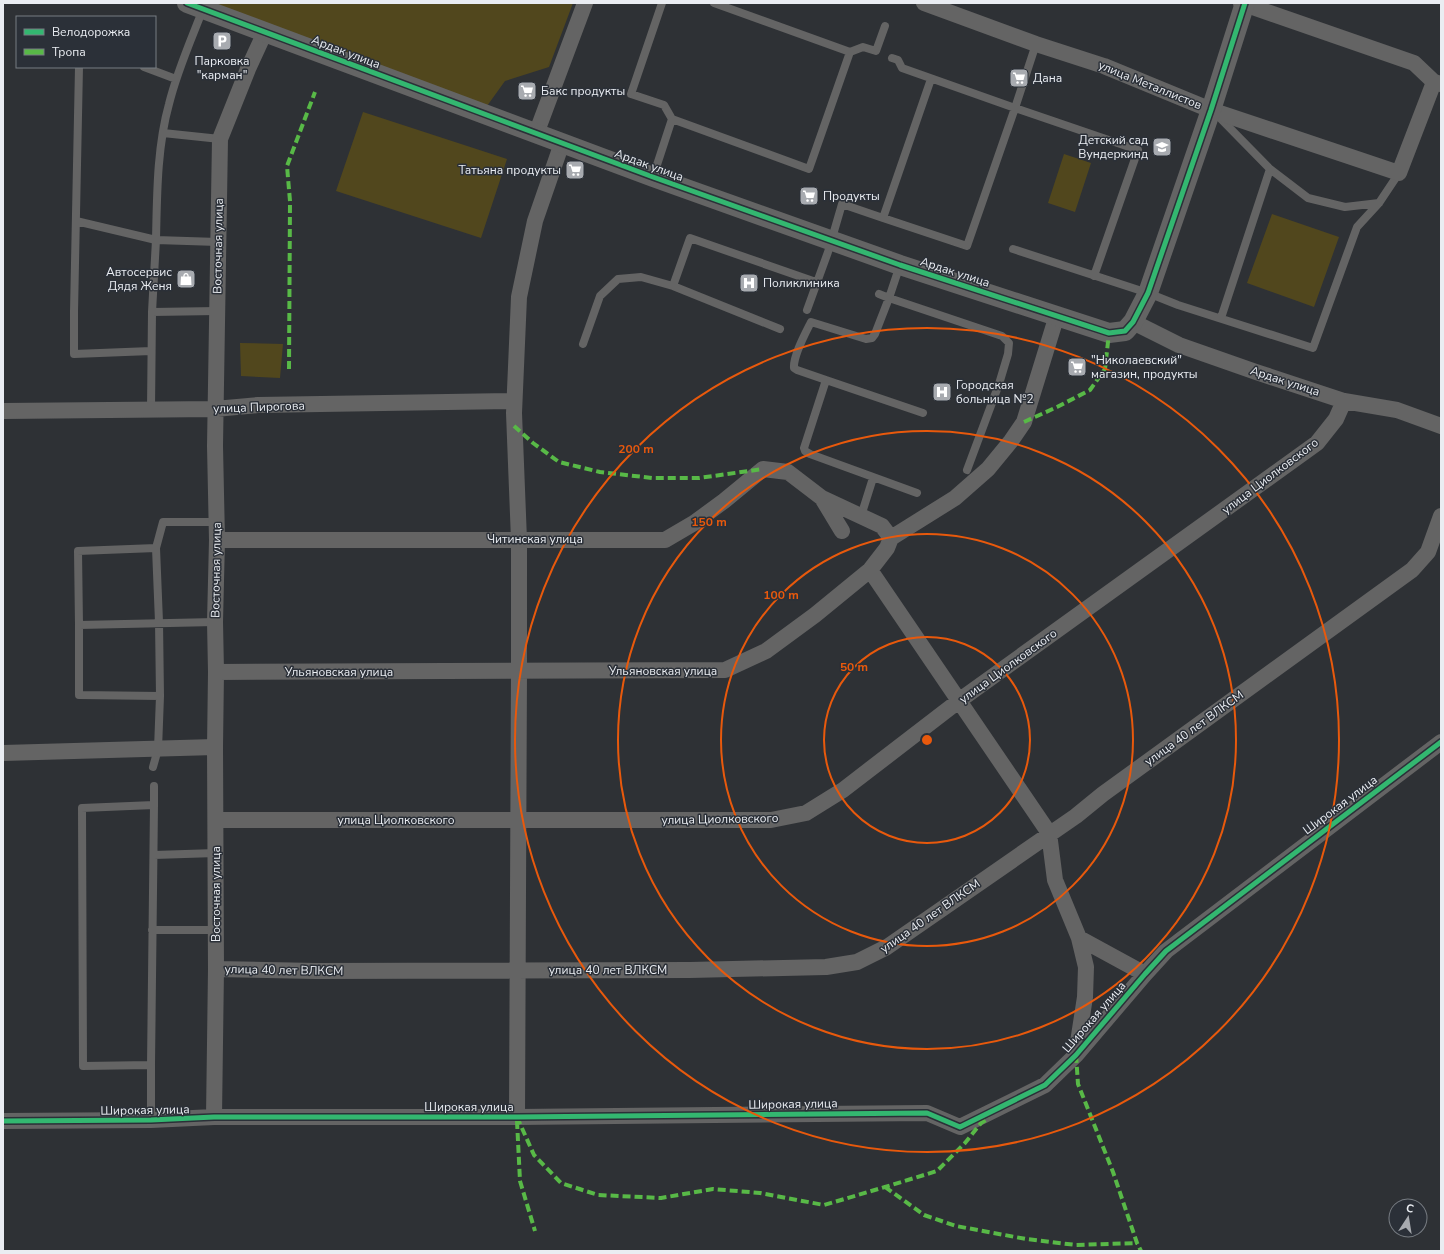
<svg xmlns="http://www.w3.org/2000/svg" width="1444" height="1254" viewBox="0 0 1444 1254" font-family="'Nunito Sans',sans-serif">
<rect width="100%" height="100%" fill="#2e3135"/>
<path fill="#51471d" d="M 211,3 L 573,3 L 549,67 L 505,81 L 487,106 Z
M 363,112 L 507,159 L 481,238 L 336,191 Z
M 1064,154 L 1091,163 L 1075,212 L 1048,203 Z
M 1272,214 L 1339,237 L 1314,307 L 1247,283 Z
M 240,343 L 283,344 L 280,378 L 241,376 Z"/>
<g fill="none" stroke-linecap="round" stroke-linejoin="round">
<path stroke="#646464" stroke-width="8" d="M 662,3 L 631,94 L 664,105 L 672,119
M 203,9 C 191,40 177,71 169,104 C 157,147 157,195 156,240 L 218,242
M 1036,44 L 1015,108 L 1138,150 L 1094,276
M 850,52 L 863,47 L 876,51 L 885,26
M 79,67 L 74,312 L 74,354 L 151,351
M 144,67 L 176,79
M 1218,116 L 1270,169 L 1221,318
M 163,133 L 220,139
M 1270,169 L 1308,198 L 1345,207 L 1379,203
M 653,177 L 672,119 L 809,169 L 850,52 L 714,3
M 883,218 L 967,246 L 1015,108 L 902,68 L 898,60 L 892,58
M 76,221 L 156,240 L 152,312 L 151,409
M 1013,249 L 1148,293 L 1178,305 L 1313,348 L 1357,227 L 1379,203 L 1399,173
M 900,265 L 889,298 L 1002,336 L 1009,343 L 1008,354 L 999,384 L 967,470
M 879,294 L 889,298 L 875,334 L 872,338 L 866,339 L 811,322 C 805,334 793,356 794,368 L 797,370 L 826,380 L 804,448 L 805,451 L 810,454 L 917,493
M 807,310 L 828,252 L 842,204 L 883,218 L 931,79
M 152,312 L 217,311
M 780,329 L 673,286 L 690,238 L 816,282
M 583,344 L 600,296 L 618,279 L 641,277 L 673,286
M 826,380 L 923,413
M 861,516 L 873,478
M 156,548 L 159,622 L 160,696 L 79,695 L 79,625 L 78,551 Z
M 156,548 L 163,522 L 216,522
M 79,625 L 215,622
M 153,767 L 158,749 L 160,696
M 154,786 L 154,805 L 82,808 L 83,1066 L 151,1065 L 154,805
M 154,855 L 216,853
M 152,930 L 215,930
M 151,1065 L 151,1120"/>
<path stroke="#646464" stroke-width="16" d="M 924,3 L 1036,44 L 1104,66 L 1211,110 L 1399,173 L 1434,82
M 1241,3 L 1414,63 L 1434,82 L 1441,84
M 536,134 L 585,3
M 1133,322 L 1179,345 L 1256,372 L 1344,401 L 1397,410 L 1441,426
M 3,411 L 215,409 L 258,405 L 514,401
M 822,498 L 842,531
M 217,540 L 665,540 L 694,523 L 724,501 L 763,469 L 788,472 L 822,498 L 882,526 L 891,538
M 870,570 L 1049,833 L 1055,880 L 1079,938 L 1086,967 L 1085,997 L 1076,1055
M 216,672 L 725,670 L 766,651 L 815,615 L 870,570 L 887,548 L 891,538 L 955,498 L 988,469 L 1011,441 L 1024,422 L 1057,315
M 3,753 L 215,747
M 216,820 L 771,820 L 806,813 L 843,790 L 960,700 L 1317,443 L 1336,419 L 1344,401
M 1079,938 L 1145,974
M 216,969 L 316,971 L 690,970 L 826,967 L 857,962 L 887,947 L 1076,816 L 1103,794 L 1412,570 L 1428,552 L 1441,516
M 214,1117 L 216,969 L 215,747 L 216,672 L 215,622 L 217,540 L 215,446 L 220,139 L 248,69 L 265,32
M 517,1117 L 519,671 L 519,540 L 514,413 L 519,297 L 535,221 L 562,143
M 3,1121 L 151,1120 L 214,1117 L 517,1117 L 927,1113 L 960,1127 L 1045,1085 L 1076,1055 L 1145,974 L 1166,951 L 1441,742"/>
<path stroke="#646464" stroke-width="20" d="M 187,3 L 653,177 L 900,265 L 1109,333 L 1125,331 L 1133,322 L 1148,293 L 1211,110 L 1245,3"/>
<path stroke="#58b947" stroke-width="4" stroke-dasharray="8 4" stroke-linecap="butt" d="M 289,369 L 290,201 L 287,166 L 315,92
M 1024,422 L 1057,407 L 1090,390 L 1105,369 L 1109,333
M 514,426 L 533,443 L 559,462 L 600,472 L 652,478 L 699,478 L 763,469
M 1076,1055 L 1078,1084 L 1113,1172 L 1137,1243 L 1141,1251
M 517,1117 L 534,1155 L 561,1183 L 598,1195 L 661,1198 L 713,1189 L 760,1193 L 824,1205 L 885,1187 L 937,1171 L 965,1143 L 981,1123 L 989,1118
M 517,1121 L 520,1181 L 535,1231
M 885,1187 L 924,1215 L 956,1226 L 1026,1239 L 1076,1245 L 1137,1243"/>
<g stroke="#2b3038" stroke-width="8">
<path id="cycleway" d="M 187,3 L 653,177 L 900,265 L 1109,333 L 1125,331 L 1133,322 L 1148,293 L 1211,110 L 1245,3
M 3,1121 L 151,1120 L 214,1117 L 517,1117 L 927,1113 L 960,1127 L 1045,1085 L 1076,1055 L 1145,974 L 1166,951 L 1441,742"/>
</g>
<use href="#cycleway" stroke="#33b770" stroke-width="5"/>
</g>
<g fill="none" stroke="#e8590c" stroke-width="2">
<circle cx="927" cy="740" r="103"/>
<circle cx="927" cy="740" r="206"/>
<circle cx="927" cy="740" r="309"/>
<circle cx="927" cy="740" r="412"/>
</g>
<defs>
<g id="parking-square" transform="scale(1)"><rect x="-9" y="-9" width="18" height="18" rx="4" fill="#a8abb0" stroke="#2b3038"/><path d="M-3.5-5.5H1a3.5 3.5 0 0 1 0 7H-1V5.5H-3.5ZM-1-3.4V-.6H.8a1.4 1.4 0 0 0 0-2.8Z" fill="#fff"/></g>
<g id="supermarket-square" transform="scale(1)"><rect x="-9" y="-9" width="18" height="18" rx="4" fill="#a8abb0" stroke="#2b3038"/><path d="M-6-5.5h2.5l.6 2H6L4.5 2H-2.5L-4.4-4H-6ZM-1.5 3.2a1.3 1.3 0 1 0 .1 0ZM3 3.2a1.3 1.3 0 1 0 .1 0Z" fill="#fff"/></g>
<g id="school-square" transform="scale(1)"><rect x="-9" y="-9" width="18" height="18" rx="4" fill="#a8abb0" stroke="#2b3038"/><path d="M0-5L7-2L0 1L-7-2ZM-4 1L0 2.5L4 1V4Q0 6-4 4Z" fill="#fff"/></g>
<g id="shop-square" transform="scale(1)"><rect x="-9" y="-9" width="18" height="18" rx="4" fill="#a8abb0" stroke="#2b3038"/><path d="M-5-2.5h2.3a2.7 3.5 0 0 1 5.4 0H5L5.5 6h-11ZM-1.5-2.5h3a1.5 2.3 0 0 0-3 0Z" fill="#fff"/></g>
<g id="hospital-square" transform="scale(1)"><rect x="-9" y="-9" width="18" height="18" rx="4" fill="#a8abb0" stroke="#2b3038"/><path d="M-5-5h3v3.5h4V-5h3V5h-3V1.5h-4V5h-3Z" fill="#fff"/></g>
</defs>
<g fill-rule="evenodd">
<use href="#parking-square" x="222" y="41"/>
<use href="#supermarket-square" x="1019" y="78"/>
<use href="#supermarket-square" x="527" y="91"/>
<use href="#school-square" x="1162" y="147"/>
<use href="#supermarket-square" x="575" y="170"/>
<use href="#supermarket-square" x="809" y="196"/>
<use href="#shop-square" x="186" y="279"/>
<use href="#hospital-square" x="749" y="283"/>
<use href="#supermarket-square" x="1077" y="367"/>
<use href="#hospital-square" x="942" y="392"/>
</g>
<g text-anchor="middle" stroke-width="3" stroke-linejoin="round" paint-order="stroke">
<g font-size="12" fill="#eaedf2" stroke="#2b3038">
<text transform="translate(346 52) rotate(21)" y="4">Ардак улица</text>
<text transform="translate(1150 85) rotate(22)" y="4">улица Металлистов</text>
<text transform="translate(649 165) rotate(20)" y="4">Ардак улица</text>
<text transform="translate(218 246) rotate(-89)" y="4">Восточная улица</text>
<text transform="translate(955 272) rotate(18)" y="4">Ардак улица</text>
<text transform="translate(1285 381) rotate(18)" y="4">Ардак улица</text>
<text transform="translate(259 407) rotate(-2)" y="4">улица Пирогова</text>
<text transform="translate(1270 476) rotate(-37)" y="4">улица Циолковского</text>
<text x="535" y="543">Читинская улица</text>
<text transform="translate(216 570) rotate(-89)" y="4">Восточная улица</text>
<text transform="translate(1008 666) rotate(-36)" y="4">улица Циолковского</text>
<text x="663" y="675">Ульяновская улица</text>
<text x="339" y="676">Ульяновская улица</text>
<text transform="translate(1194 728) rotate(-36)" y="4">улица 40 лет ВЛКСМ</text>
<text transform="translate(1340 805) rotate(-37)" y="4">Широкая улица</text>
<text transform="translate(720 819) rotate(-1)" y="4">улица Циолковского</text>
<text x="396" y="824">улица Циолковского</text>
<text transform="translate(216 894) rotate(-90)" y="4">Восточная улица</text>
<text transform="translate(930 916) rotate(-35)" y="4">улица 40 лет ВЛКСМ</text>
<text transform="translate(284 970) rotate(1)" y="4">улица 40 лет ВЛКСМ</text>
<text x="608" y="974">улица 40 лет ВЛКСМ</text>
<text transform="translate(1094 1017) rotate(-49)" y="4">Широкая улица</text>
<text transform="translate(793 1104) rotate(-1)" y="4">Широкая улица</text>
<text x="469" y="1111">Широкая улица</text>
<text transform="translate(145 1110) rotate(-1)" y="4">Широкая улица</text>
</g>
<g font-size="12" fill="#eaedf2" stroke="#2b3038" text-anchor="start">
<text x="222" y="65" text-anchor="middle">Парковка<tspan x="222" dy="14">"карман"</tspan></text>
<text x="1033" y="82">Дана</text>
<text x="541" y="95">Бакс продукты</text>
<text x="1148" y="144" text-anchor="end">Детский сад<tspan x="1148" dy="14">Вундеркинд</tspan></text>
<text x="561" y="174" text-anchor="end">Татьяна продукты</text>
<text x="823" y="200">Продукты</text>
<text x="172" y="276" text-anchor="end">Автосервис<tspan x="172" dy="14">Дядя Женя</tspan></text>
<text x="763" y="287">Поликлиника</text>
<text x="1091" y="364">"Николаевский"<tspan x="1091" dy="14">магазин, продукты</tspan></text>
<text x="956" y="389">Городская<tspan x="956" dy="14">больница №2</tspan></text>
</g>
</g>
<circle cx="927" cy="740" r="6" fill="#e8590c" stroke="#2b3038" stroke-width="2"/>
<g font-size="12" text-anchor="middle" font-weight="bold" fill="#e8590c" stroke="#2b3038" stroke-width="3" stroke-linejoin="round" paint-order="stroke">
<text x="636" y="453">200 m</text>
<text x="709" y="526">150 m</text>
<text x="781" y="599">100 m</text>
<text x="854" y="671">50 m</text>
</g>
<rect width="1444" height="1254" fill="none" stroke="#eaedf2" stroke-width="8"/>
<rect x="16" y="16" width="140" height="52" fill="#2b3038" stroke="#777c82"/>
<rect x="24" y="29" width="20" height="6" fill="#33b770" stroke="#777c82"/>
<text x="52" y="36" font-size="12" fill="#eaedf2">Велодорожка</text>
<rect x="24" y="49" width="20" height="6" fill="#58b947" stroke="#777c82"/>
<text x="52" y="56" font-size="12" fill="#eaedf2">Тропа</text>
<g transform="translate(1408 1218) rotate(12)"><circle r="19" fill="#2b3038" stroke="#777c82"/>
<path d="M0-3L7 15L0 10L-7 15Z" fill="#a8abb0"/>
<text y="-6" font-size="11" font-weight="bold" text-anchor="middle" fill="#eaedf2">С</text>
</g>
</svg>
